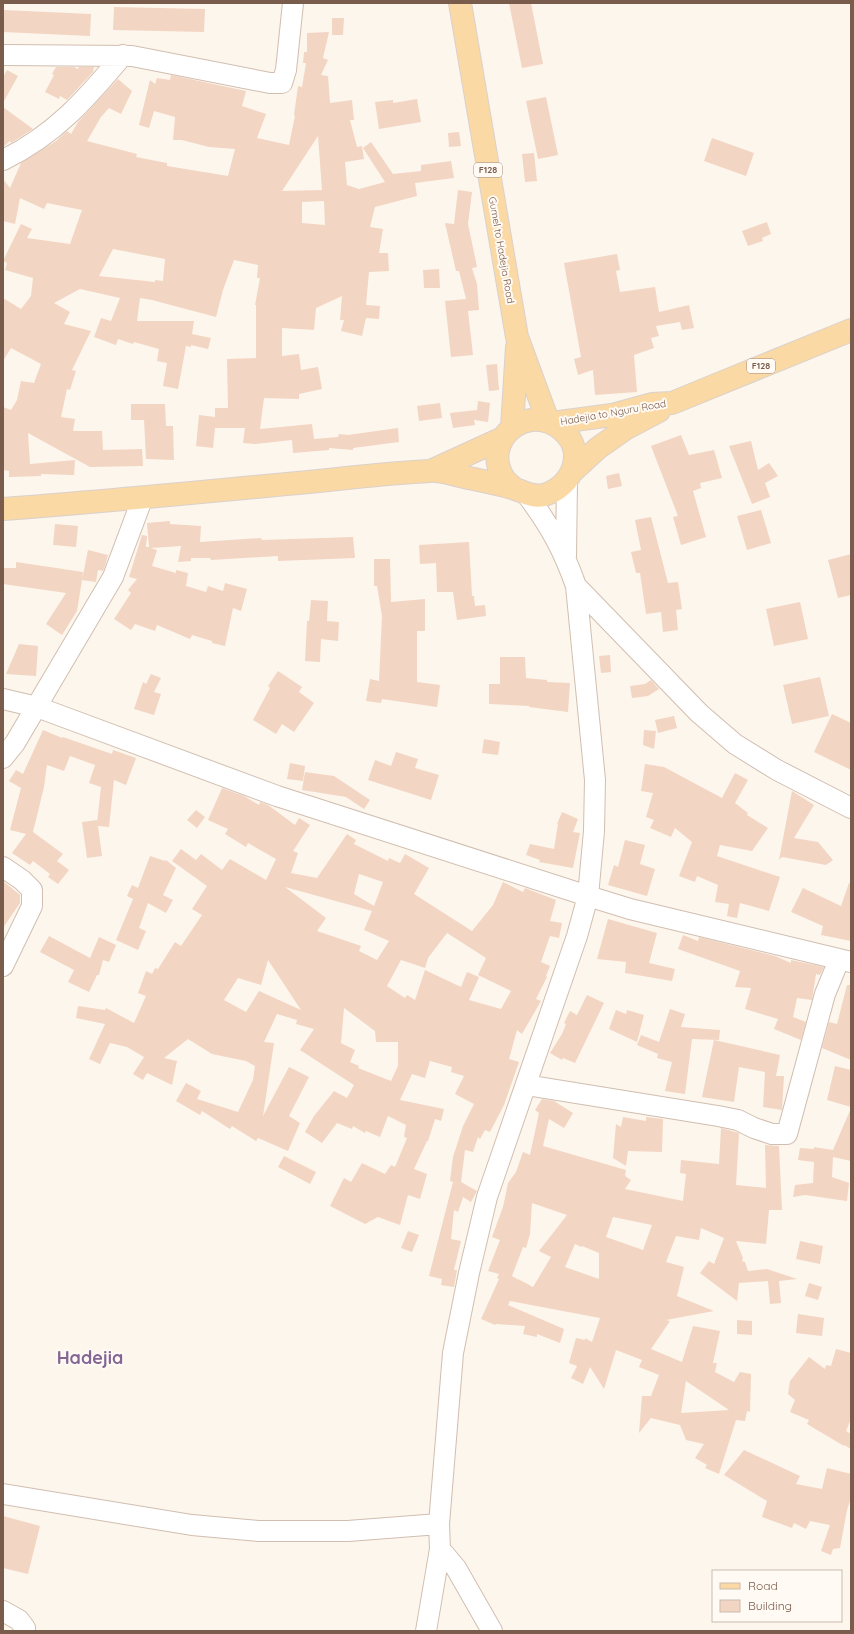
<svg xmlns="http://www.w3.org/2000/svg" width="854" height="1634" viewBox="0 0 854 1634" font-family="Quicksand,sans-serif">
<rect width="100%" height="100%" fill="#fdf6ec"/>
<path fill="#f3d5c3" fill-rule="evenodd" d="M 509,3 L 531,3 L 543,64 L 522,68 Z
M 114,7 L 205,9 L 204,32 L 113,30 Z
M 3,10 L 91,14 L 90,36 L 3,32 Z
M 332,18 L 344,18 L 343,35 L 332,35 Z
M 329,32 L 323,58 L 328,60 L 321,75 L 328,76 L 330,103 L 352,100 L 354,120 L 350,120 L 357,147 L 362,146 L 364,159 L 345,162 L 347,185 L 359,189 L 385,182 L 363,148 L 371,142 L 393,174 L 421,171 L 421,165 L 451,161 L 454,178 L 415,183 L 417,196 L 375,207 L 370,227 L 383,229 L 379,253 L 388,253 L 389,271 L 369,272 L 366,305 L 380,306 L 379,319 L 366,318 L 362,336 L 341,331 L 344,320 L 340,320 L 342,296 L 316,308 L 314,330 L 282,328 L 282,356 L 299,354 L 301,370 L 318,367 L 322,389 L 299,394 L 299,399 L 264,398 L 260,429 L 312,424 L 314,439 L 338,437 L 339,434 L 348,435 L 398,428 L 399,442 L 353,448 L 353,450 L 329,448 L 329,450 L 293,453 L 292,440 L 255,444 L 243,443 L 245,428 L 215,428 L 213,448 L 196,446 L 199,415 L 215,417 L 215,408 L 228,408 L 227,359 L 256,358 L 256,305 L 255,305 L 260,278 L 257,278 L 258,265 L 234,260 L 223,290 L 216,317 L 152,300 L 140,298 L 137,321 L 194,321 L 192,334 L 211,338 L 208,349 L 191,345 L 191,347 L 186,346 L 178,389 L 163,386 L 167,363 L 157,361 L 159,349 L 134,342 L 133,344 L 118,339 L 116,345 L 94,337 L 101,318 L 111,321 L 120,298 L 80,289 L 54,303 L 70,312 L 64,324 L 91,331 L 72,370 L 76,371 L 70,390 L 67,389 L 61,417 L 75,419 L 73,431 L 102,431 L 103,450 L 142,449 L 143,466 L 90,467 L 28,433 L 30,464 L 75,460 L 74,475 L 41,474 L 41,476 L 9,477 L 9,471 L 3,470 L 3,407 L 11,410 L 17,400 L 21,381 L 34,383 L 41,364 L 11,348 L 3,361 L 3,298 L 21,309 L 31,296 L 33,278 L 5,270 L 7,263 L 3,261 L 21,224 L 32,229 L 27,238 L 70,244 L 82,210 L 47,203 L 44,209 L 20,198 L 15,224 L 3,221 L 3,179 L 10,188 L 21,163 L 56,141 L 67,131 L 71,134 L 78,122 L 118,79 L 132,91 L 121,114 L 109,108 L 101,117 L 87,141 L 137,154 L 136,157 L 167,163 L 167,166 L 228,176 L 235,149 L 209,147 L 182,140 L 173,140 L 175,117 L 154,111 L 149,128 L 139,125 L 150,80 L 155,84 L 157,78 L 170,80 L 171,75 L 246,91 L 242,106 L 266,114 L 257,138 L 289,145 L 295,116 L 294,115 L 298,86 L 302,87 L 306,63 L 303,63 L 304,52 L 307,52 L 307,33 ZM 318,136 L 322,190 L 282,191 ZM 324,201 L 325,225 L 302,223 L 302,202 ZM 113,249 L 165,259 L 163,281 L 155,280 L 155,282 L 99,276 Z
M 56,67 L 74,67 L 78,69 L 79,67 L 94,67 L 93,72 L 67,100 L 60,96 L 59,99 L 45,92 L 54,75 L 52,74 Z
M 7,70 L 18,76 L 3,103 L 3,77 Z
M 546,97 L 558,155 L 538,159 L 526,101 Z
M 417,99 L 421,122 L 379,129 L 375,102 L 393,100 L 393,103 Z
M 3,107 L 33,129 L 11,143 L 10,141 L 3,147 Z
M 459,132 L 461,146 L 449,147 L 448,133 Z
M 712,138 L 754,153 L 746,176 L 704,161 Z
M 534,153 L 537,181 L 525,182 L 522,154 Z
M 458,190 L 472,192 L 468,224 L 477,267 L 472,268 L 477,284 L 479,310 L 468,311 L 473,355 L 451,357 L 445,301 L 466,299 L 459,271 L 456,271 L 445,223 L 454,224 Z
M 767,222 L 771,234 L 762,238 L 763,241 L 748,246 L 742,231 Z
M 617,254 L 620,270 L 616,271 L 620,292 L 655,287 L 659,312 L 689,305 L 694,328 L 682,330 L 680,322 L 656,326 L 659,336 L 651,338 L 654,348 L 634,355 L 637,392 L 595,395 L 593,370 L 578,375 L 574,359 L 581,357 L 564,263 Z
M 439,269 L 440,288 L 424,288 L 423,270 Z
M 497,364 L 499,390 L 489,391 L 486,365 Z
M 478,401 L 490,403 L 488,422 L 474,420 L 475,425 L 453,428 L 450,413 L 477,410 Z
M 440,403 L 442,418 L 419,421 L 417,406 Z
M 131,404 L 165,404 L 166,426 L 173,426 L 174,460 L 146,459 L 144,420 L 131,420 Z
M 681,435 L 689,455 L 714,450 L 722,478 L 700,483 L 701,488 L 693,491 L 706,537 L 681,545 L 673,517 L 678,516 L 651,446 Z
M 751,441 L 758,470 L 769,463 L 778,476 L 765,483 L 770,497 L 752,504 L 729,446 Z
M 619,473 L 622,486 L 608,489 L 606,476 Z
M 761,510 L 771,543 L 747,550 L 737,516 Z
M 651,517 L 668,583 L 678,582 L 682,609 L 676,610 L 678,630 L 663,632 L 661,612 L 646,614 L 640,573 L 636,573 L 631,552 L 641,550 L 635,520 Z
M 170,521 L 170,524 L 201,526 L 200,542 L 261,538 L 262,540 L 353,537 L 355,558 L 278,561 L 278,556 L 211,560 L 210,558 L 191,558 L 191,561 L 178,562 L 181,546 L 151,548 L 157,550 L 152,566 L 176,573 L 176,570 L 188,573 L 186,586 L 206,592 L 208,586 L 223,591 L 225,583 L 247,589 L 241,611 L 233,608 L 225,646 L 212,643 L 212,641 L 192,635 L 190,639 L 157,625 L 155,631 L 135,624 L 131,630 L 114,619 L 131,593 L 128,590 L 137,579 L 129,577 L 142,535 L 147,536 L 146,547 L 149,547 L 147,523 Z
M 55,524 L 78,526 L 76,547 L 53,545 Z
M 469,542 L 472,596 L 474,596 L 475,606 L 485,605 L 486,616 L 457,620 L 453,592 L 437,592 L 436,563 L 420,564 L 419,545 Z
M 88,550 L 108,555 L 105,566 L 103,571 L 98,570 L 96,582 L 82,580 L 77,611 L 62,635 L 46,624 L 66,593 L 3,584 L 3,568 L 16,568 L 16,562 L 83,572 L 82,580 Z
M 851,554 L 851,595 L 838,598 L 828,560 Z
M 374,559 L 390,559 L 391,602 L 425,599 L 425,631 L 417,631 L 417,682 L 440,685 L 437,707 L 382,699 L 381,703 L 366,701 L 370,679 L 379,681 L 382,616 L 377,586 L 374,586 Z
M 311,600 L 328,601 L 327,621 L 339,622 L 338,641 L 321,639 L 320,662 L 305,661 L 307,621 L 309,621 Z
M 800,602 L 808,639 L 774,646 L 766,609 Z
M 19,644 L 38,646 L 36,676 L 6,674 Z
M 610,655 L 611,672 L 601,673 L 599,656 Z
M 500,657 L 525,657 L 526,678 L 547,680 L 547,682 L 570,683 L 568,712 L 529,707 L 529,706 L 489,704 L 489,684 L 500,684 Z
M 278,671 L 302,687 L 299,692 L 314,703 L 294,732 L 282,724 L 276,734 L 253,720 L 270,688 L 268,686 Z
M 151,674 L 161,678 L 154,692 L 161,694 L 154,715 L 134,709 L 143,682 L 146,684 Z
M 820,677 L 829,716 L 792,724 L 783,685 Z
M 651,680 L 659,689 L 648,696 L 632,698 L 630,686 L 645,684 Z
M 832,714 L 851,723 L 851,770 L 814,752 Z
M 674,716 L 677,728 L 658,733 L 655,720 Z
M 43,730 L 62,738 L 63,737 L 112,754 L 113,750 L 136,758 L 126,785 L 114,780 L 109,827 L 98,826 L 102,856 L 87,858 L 82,822 L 97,820 L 97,823 L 101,787 L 89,783 L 95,765 L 70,756 L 64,771 L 47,765 L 44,787 L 33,832 L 63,854 L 57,861 L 69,870 L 58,884 L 48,877 L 50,874 L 33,861 L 30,865 L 12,853 L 26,834 L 10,830 L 21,788 L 9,781 L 16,770 L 23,774 Z
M 644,730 L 656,731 L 654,749 L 643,745 Z
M 484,739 L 500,742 L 498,755 L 482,753 Z
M 396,752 L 418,759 L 415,768 L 439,775 L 431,800 L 368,780 L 375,760 L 391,766 Z
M 290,763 L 305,766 L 303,781 L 287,779 Z
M 645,764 L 664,767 L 722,798 L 735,773 L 748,780 L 735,803 L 748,813 L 747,815 L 768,828 L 752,851 L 720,845 L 717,856 L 780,877 L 769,911 L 740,903 L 737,918 L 727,916 L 729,904 L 715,902 L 718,885 L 697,876 L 695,882 L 679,876 L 692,842 L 675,828 L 671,837 L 650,828 L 654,820 L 646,817 L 653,793 L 641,791 Z
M 305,772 L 334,776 L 370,800 L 364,809 L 346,797 L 302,790 Z
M 222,788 L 244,796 L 259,805 L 260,802 L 268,805 L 295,825 L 299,818 L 310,825 L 293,851 L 298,853 L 291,873 L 317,878 L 347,834 L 356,840 L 354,844 L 388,861 L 389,858 L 400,863 L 405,854 L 429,868 L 414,894 L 472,931 L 493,905 L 503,882 L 523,892 L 525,888 L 556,900 L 550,921 L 562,923 L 559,938 L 550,936 L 541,962 L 550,966 L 546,976 L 547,977 L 536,999 L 541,1001 L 522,1034 L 517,1030 L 509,1059 L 519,1062 L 504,1105 L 490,1132 L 485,1130 L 480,1139 L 478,1137 L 473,1152 L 465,1150 L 461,1182 L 477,1191 L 471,1202 L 463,1197 L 458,1212 L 454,1210 L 451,1239 L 461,1241 L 454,1270 L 457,1270 L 454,1287 L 441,1285 L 442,1279 L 429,1276 L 453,1182 L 450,1181 L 453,1157 L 463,1126 L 474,1104 L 455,1094 L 464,1076 L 451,1072 L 452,1067 L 430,1061 L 425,1078 L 412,1074 L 400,1100 L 444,1109 L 441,1121 L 435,1119 L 428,1141 L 427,1141 L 414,1169 L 427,1174 L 420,1199 L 408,1195 L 400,1225 L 378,1217 L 365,1224 L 330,1206 L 344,1178 L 351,1182 L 362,1163 L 385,1174 L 391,1165 L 395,1167 L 407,1138 L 404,1137 L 406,1125 L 388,1116 L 380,1137 L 366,1131 L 365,1133 L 353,1126 L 352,1129 L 337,1123 L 322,1143 L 305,1132 L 314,1116 L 334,1091 L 347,1098 L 354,1085 L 300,1050 L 314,1029 L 296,1024 L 297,1020 L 277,1014 L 264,1042 L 274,1043 L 263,1116 L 289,1067 L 309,1077 L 289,1116 L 300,1123 L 288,1151 L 258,1138 L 256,1141 L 232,1126 L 230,1129 L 202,1111 L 200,1115 L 176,1101 L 186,1083 L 201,1091 L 197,1099 L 238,1112 L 253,1080 L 255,1066 L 246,1061 L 212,1054 L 188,1039 L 164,1058 L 177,1061 L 172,1085 L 147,1073 L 143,1080 L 133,1074 L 144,1057 L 127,1047 L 110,1043 L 100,1064 L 89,1059 L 105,1024 L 76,1018 L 78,1006 L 105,1010 L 106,1008 L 134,1023 L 146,996 L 138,993 L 146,971 L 152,974 L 155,968 L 158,969 L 175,942 L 181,946 L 202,915 L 192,909 L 207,886 L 172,861 L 181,849 L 196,860 L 201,854 L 222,870 L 230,859 L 266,880 L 276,859 L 248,843 L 246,847 L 225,834 L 228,829 L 208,820 ZM 359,874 L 383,882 L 374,906 L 354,894 ZM 285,887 L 372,911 L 364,930 L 389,941 L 377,960 L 359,951 L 361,946 L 317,931 L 326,918 ZM 447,933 L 486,958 L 478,975 L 511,991 L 501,1009 L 469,1000 L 479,977 L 467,972 L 461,987 L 425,970 L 415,1000 L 407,995 L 405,998 L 387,986 L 401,960 L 425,968 L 428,958 ZM 268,960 L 301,1010 L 259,991 L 246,1012 L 224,1000 L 238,978 L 261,985 ZM 344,1008 L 375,1031 L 376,1042 L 398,1042 L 398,1066 L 391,1081 L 358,1068 L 359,1066 L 350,1062 L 355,1050 L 341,1043 Z
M 792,791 L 814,805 L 794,838 L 818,842 L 833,860 L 826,865 L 782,857 L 779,860 Z
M 196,810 L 205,817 L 197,828 L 187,820 Z
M 562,812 L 578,819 L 573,832 L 580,833 L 573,868 L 539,862 L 540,860 L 526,855 L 530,844 L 554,849 L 558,824 L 557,824 Z
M 625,840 L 645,845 L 640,864 L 655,869 L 647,896 L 608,885 L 614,865 L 618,867 Z
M 150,856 L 165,861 L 166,860 L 176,868 L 163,895 L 173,900 L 166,913 L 148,903 L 139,928 L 146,931 L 138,950 L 116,940 L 133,899 L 127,896 L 132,885 L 138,888 Z
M 3,881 L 20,895 L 20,903 L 3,928 Z
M 849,883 L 851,883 L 851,941 L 821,935 L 823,926 L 791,912 L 803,888 L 841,906 Z
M 608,919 L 657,933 L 649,963 L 675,969 L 672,981 L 625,973 L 626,962 L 597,959 Z
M 683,935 L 698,941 L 699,937 L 775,956 L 791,963 L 791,960 L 824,967 L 820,975 L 816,974 L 812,1000 L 797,998 L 793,1017 L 806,1022 L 801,1040 L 774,1029 L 778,1019 L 745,1009 L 751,988 L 735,987 L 740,971 L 678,949 Z
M 49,936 L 90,958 L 99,937 L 116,945 L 109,962 L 103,960 L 99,975 L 97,975 L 89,992 L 68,982 L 74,970 L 40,952 Z
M 847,985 L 851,985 L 851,1060 L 822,1048 L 829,1022 L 837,1024 Z
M 587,995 L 604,1003 L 575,1063 L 563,1058 L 562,1060 L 550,1053 L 562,1034 L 566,1024 L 564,1023 L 570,1011 L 577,1015 Z
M 670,1009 L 685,1014 L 681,1027 L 720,1030 L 719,1040 L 692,1039 L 685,1094 L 665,1091 L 672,1062 L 657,1058 L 658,1054 L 637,1045 L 641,1035 L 659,1042 Z
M 616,1010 L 626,1014 L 627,1010 L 644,1015 L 637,1042 L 609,1029 Z
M 714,1040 L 780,1055 L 776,1076 L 784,1076 L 782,1110 L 763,1107 L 765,1072 L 739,1067 L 734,1102 L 702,1097 Z
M 835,1066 L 851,1070 L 851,1107 L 827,1100 Z
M 542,1099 L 554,1101 L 573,1113 L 564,1128 L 549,1119 L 543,1146 L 626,1170 L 625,1176 L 631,1180 L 625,1189 L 683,1201 L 686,1174 L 680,1173 L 681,1160 L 719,1164 L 721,1128 L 739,1133 L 736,1185 L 766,1188 L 765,1145 L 779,1146 L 782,1210 L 769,1210 L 766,1244 L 736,1241 L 743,1258 L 742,1261 L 745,1262 L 748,1271 L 767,1269 L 797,1279 L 779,1281 L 781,1303 L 770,1304 L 768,1281 L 739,1283 L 737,1301 L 700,1273 L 709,1261 L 714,1264 L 724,1238 L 701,1228 L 699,1240 L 676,1236 L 666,1262 L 684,1267 L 677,1296 L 714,1311 L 666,1320 L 670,1321 L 651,1349 L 682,1362 L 693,1326 L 720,1331 L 713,1363 L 717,1363 L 715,1372 L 734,1382 L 740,1372 L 751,1374 L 750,1412 L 747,1411 L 745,1421 L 736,1420 L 719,1474 L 705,1468 L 707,1465 L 695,1458 L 704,1444 L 686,1440 L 680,1425 L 651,1418 L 639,1433 L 642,1396 L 651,1396 L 659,1375 L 639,1367 L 642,1360 L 616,1350 L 604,1389 L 590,1367 L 583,1384 L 571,1378 L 577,1366 L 569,1363 L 576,1338 L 585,1340 L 585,1338 L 592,1342 L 600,1318 L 510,1301 L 508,1305 L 564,1329 L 560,1343 L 537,1334 L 537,1337 L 523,1334 L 525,1326 L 496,1324 L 495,1325 L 481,1319 L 499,1279 L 497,1278 L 499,1274 L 488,1271 L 500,1240 L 492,1237 L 503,1207 L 508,1183 L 516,1172 L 523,1152 L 530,1155 L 539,1113 L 535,1110 ZM 532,1203 L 567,1215 L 539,1251 L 551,1257 L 533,1287 L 518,1279 L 517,1280 L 517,1279 L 512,1276 L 523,1247 L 526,1248 L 530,1234 ZM 613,1217 L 652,1225 L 643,1250 L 606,1237 ZM 575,1244 L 581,1247 L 582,1246 L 599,1253 L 599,1279 L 565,1267 ZM 686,1381 L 729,1410 L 681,1413 Z
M 851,1108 L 851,1161 L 833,1157 L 832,1177 L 849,1183 L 847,1201 L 805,1195 L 793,1197 L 795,1185 L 813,1183 L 814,1162 L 798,1160 L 800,1148 L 814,1149 L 814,1147 L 833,1150 Z
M 623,1117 L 646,1121 L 646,1117 L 663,1119 L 662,1152 L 628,1151 L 626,1166 L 613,1158 L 616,1124 L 621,1127 Z
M 284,1156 L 316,1172 L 310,1184 L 278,1167 Z
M 408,1231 L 419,1235 L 412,1252 L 401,1248 Z
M 800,1241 L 823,1246 L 820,1264 L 796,1259 Z
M 809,1283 L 822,1287 L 818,1300 L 805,1296 Z
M 798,1314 L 824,1318 L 822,1336 L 796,1333 Z
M 737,1320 L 752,1321 L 752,1335 L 737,1334 Z
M 836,1349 L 851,1353 L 851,1419 L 846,1431 L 851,1434 L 851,1449 L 844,1445 L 844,1446 L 807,1424 L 809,1420 L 790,1412 L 795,1400 L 788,1394 L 790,1381 L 809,1357 L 825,1369 L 826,1365 L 831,1366 Z
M 744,1450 L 800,1476 L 796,1484 L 822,1489 L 827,1468 L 851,1474 L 851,1498 L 847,1510 L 840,1548 L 833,1549 L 831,1555 L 821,1551 L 830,1525 L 810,1521 L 806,1529 L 794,1523 L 792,1528 L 762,1517 L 767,1501 L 724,1475 Z
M 3,1516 L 40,1526 L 28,1574 L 3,1568 Z"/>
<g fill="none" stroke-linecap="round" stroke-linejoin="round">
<g stroke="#d1beb0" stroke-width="22">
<path id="minor" d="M 3,55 L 132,56 L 270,83 L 282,83 L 286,70 L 293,3
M 3,160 C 55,135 87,98 123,55
M 566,556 L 567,481
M 576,586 L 699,713 L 735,744 L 777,770 L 851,808
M 3,699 L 37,707 L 277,796 L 588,896 L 630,909 L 851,962
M 3,758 L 15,743 L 113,577 L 143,497
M 3,867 L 22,880 L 32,890 L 32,906 L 3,966
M 526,1085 L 718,1116 L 738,1120 L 754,1128 L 772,1134 L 787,1134 L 825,994 L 839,960
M 3,1494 L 192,1525 L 258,1531 L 348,1531 L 439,1524
M 440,1549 L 456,1568 L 492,1631
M 3,1611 L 19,1620 L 25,1628 L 24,1631
M 426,1631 L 440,1549 L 439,1524 L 453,1353 L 469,1273 L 487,1197 L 577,936 L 588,896 L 594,831 L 595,780 L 576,586 C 563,549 550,526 527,495"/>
</g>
<g stroke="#dad1cd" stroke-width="24">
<path id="major" d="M 460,3 L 517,337 L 548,421
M 552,423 L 612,415 L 652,404 L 672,403 L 851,330
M 512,427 L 517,347
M 433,470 L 503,438
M 573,471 L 598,448 L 625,429 L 659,411
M 3,509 C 101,502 200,492 298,483 C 342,479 386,473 430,471 C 440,470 450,474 460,476 C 477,480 495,483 512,488 C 523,491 532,498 544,495 C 573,487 587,451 562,430 C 529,401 481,439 503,477 C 506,482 510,485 514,488"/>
</g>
<use href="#minor" stroke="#fff" stroke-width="20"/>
<use href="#major" stroke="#fbd9a5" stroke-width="22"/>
</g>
<g text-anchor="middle" stroke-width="4" stroke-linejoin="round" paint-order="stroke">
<g fill="#fffaf3" stroke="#a28b7f" stroke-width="1">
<rect x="474" y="163" width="28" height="14" rx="3"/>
<rect x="747" y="359" width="28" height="14" rx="3"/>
</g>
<g font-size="9" font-weight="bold" fill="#7a5c4d">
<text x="488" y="173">F128</text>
<text x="761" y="369">F128</text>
</g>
<g font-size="10" fill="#7a5c4d" stroke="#fffaf3">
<text transform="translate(502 250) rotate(80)" y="4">Gumel to Hadejia Road</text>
<text transform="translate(613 412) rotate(-10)" y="4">Hadejia to Nguru Road</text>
</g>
<g font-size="18" font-weight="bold" fill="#846695" stroke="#fffaf3">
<text x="90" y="1364">Hadejia</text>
</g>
</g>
<rect width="854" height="1634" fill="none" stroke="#7a5c4d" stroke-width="8"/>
<rect x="712" y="1570" width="130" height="52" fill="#fffaf3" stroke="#cabbb1"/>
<rect x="720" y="1583" width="20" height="6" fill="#fbd9a5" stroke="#cabbb1"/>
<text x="748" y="1590" font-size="12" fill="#7a5c4d">Road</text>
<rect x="720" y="1600" width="20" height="12" fill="#f3d5c3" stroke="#cabbb1"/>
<text x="748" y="1610" font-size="12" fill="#7a5c4d">Building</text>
</svg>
